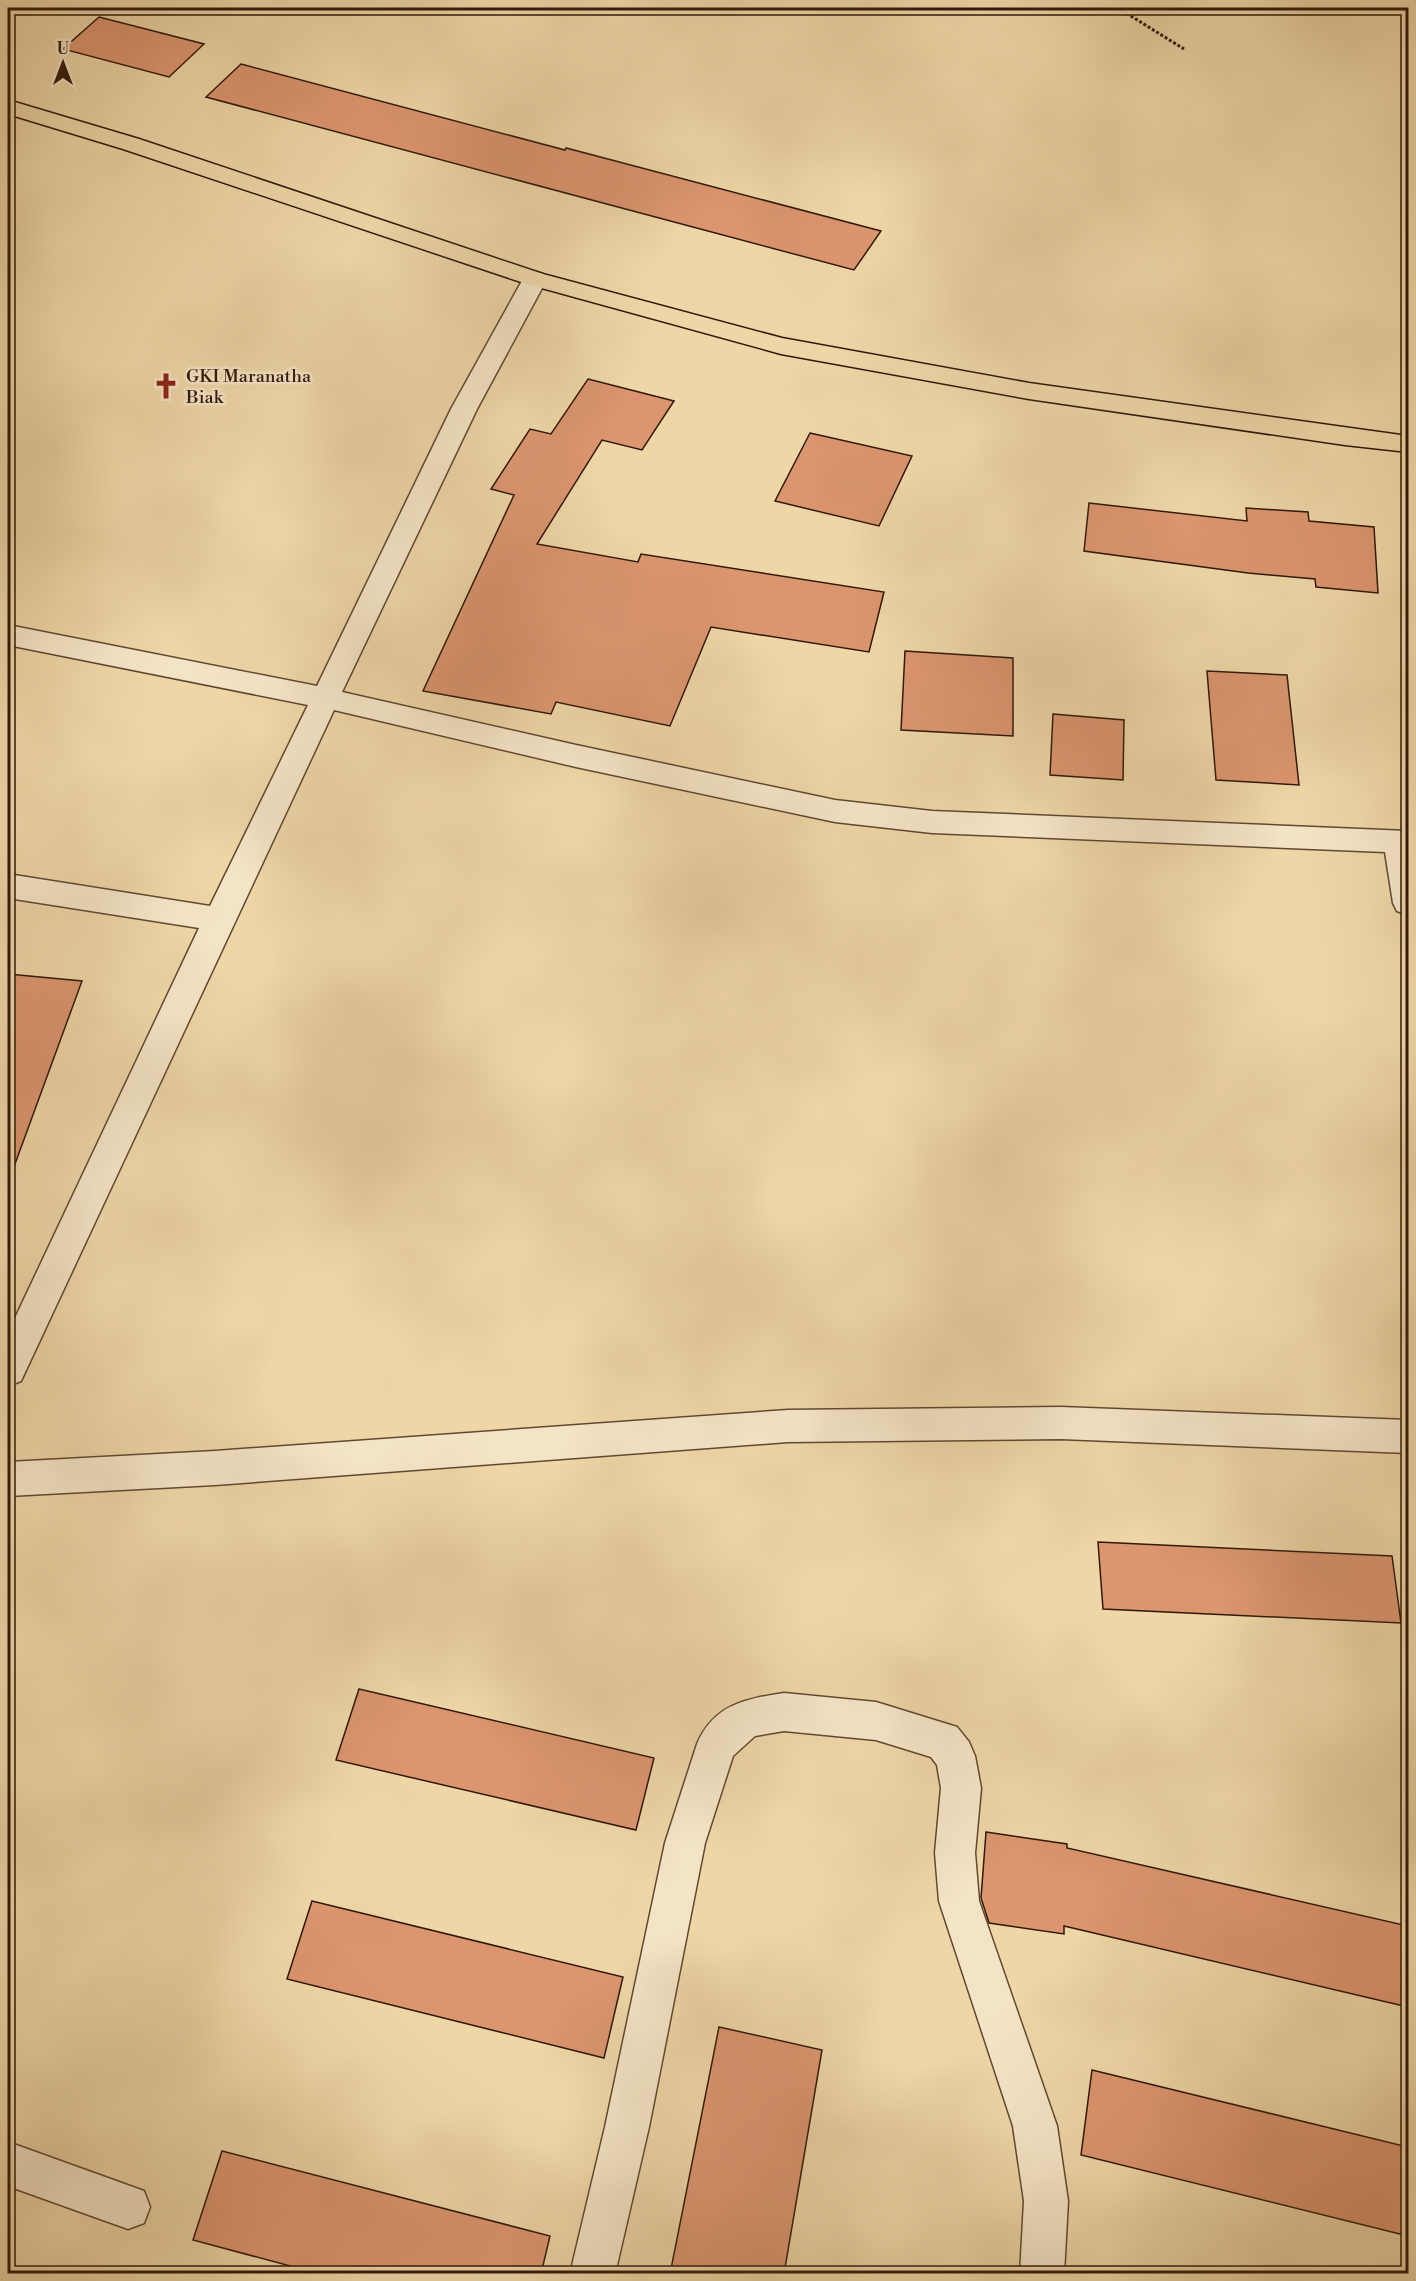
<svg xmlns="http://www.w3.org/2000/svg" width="1416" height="2281" viewBox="0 0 1416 2281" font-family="'Libre Bodoni',serif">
<rect width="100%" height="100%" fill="#eed6a7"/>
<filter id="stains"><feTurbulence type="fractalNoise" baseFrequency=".00333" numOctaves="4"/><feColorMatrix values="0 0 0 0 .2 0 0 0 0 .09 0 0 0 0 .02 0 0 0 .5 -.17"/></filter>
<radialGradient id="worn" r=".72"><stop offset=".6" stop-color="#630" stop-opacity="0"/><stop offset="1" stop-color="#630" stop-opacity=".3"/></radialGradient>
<path fill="#db956f" stroke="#30190b" stroke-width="1.5" d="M 99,17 L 204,44 L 169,77 L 63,49 Z
M 241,64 L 565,150 L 566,148 L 881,231 L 854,270 L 206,97 Z
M 588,379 L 674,401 L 642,450 L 602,440 L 537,544 L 638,562 L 641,554 L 884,592 L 869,652 L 711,627 L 670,726 L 556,702 L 551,714 L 423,691 L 514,495 L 491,489 L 530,429 L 551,434 Z
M 810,433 L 912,456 L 879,526 L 775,501 Z
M 1089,503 L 1247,521 L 1246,508 L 1308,512 L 1309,521 L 1374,527 L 1378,593 L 1316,587 L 1315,579 L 1248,573 L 1084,551 Z
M 905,651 L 1013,658 L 1013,736 L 901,730 Z
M 1207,671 L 1287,675 L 1299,785 L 1216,780 Z
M 1053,714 L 1124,720 L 1123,780 L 1050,775 Z
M 8,974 L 82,981 L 12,1172 L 8,1171 Z
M 1098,1542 L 1392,1556 L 1401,1623 L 1103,1609 Z
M 359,1689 L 654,1758 L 636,1830 L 336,1760 Z
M 986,1832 L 1067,1844 L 1067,1848 L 1408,1926 L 1408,2007 L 1064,1926 L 1064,1934 L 989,1923 L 981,1898 Z
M 312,1901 L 623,1977 L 604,2058 L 287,1979 Z
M 719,2027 L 822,2050 L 784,2274 L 670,2274 Z
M 1092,2070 L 1408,2147 L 1408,2236 L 1081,2155 Z
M 222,2151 L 550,2236 L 541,2274 L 320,2274 L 193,2240 Z"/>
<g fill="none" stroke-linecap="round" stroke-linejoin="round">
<g stroke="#604832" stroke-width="3">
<path id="minor" d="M 535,272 L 543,274 L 547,279 L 477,409 L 342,692 L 576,745 L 835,800 L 932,811 L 1408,831 L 1408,915 L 1397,911 L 1393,903 L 1385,852 L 932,833 L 835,822 L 576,767 L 334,710 L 21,1381 L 8,1386 L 8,1333 L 199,928 L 8,898 L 8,874 L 210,906 L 308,705 L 8,645 L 8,625 L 317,686 L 451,409 L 523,279 L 527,274 Z
M 1061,1407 L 1408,1420 L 1408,1453 L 1061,1439 L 788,1442 L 215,1485 L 8,1496 L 8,1462 L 215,1451 L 788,1410 Z
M 784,1693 L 876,1702 L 957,1727 L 969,1742 L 975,1756 L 981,1788 L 975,1853 L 979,1901 L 1057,2126 L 1068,2201 L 1064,2274 L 1020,2274 L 1024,2201 L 1013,2126 L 939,1901 L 935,1853 L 941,1788 L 937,1765 L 931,1757 L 876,1740 L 784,1731 L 755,1736 L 733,1756 L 705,1843 L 649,2127 L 615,2274 L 570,2274 L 605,2127 L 665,1843 L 697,1744 C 714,1704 746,1699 784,1693 Z
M 8,2142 L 144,2191 L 150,2207 L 144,2223 L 128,2229 L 8,2186 Z"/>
</g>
<g stroke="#30190b" stroke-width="3">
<path id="major" d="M 8,100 L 139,139 L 543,274 L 782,338 L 1029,383 L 1408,436 L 1408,452 L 1345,445 L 1029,399 L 781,354 L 527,284 L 123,149 L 8,114 Z"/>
</g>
<path stroke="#30190b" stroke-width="3" stroke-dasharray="3 2" stroke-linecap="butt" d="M 1118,8 L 1184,49"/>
<use href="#minor" fill="#f4e4c6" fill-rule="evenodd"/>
<use href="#major" fill="#eed6a7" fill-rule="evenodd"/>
</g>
<defs>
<g id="church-bare" transform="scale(2.07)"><path d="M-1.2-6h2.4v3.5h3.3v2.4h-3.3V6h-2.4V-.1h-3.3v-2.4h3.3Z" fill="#8f2418" stroke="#f4e4c6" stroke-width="2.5" paint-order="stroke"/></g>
</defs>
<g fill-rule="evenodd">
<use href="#church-bare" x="166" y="386"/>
</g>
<g text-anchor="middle" stroke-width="5" stroke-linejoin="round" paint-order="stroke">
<g font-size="18" fill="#30190b" stroke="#f4e4c6" text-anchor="start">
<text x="186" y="382">GKI Maranatha<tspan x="186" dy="21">Biak</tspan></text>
</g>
</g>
<rect width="1416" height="2281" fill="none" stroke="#eed6a7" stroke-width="30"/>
<rect x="9" y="9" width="1398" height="2263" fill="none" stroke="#30190b" stroke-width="3"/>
<rect x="15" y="15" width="1386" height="2251" fill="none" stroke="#30190b" stroke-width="1.5"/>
<g transform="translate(63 63)" stroke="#f4e4c6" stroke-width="4.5" paint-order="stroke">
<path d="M0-4.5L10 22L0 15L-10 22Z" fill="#30190b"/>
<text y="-9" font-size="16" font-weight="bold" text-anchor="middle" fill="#30190b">U</text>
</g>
<rect width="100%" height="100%" filter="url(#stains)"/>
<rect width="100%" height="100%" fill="url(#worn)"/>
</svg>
